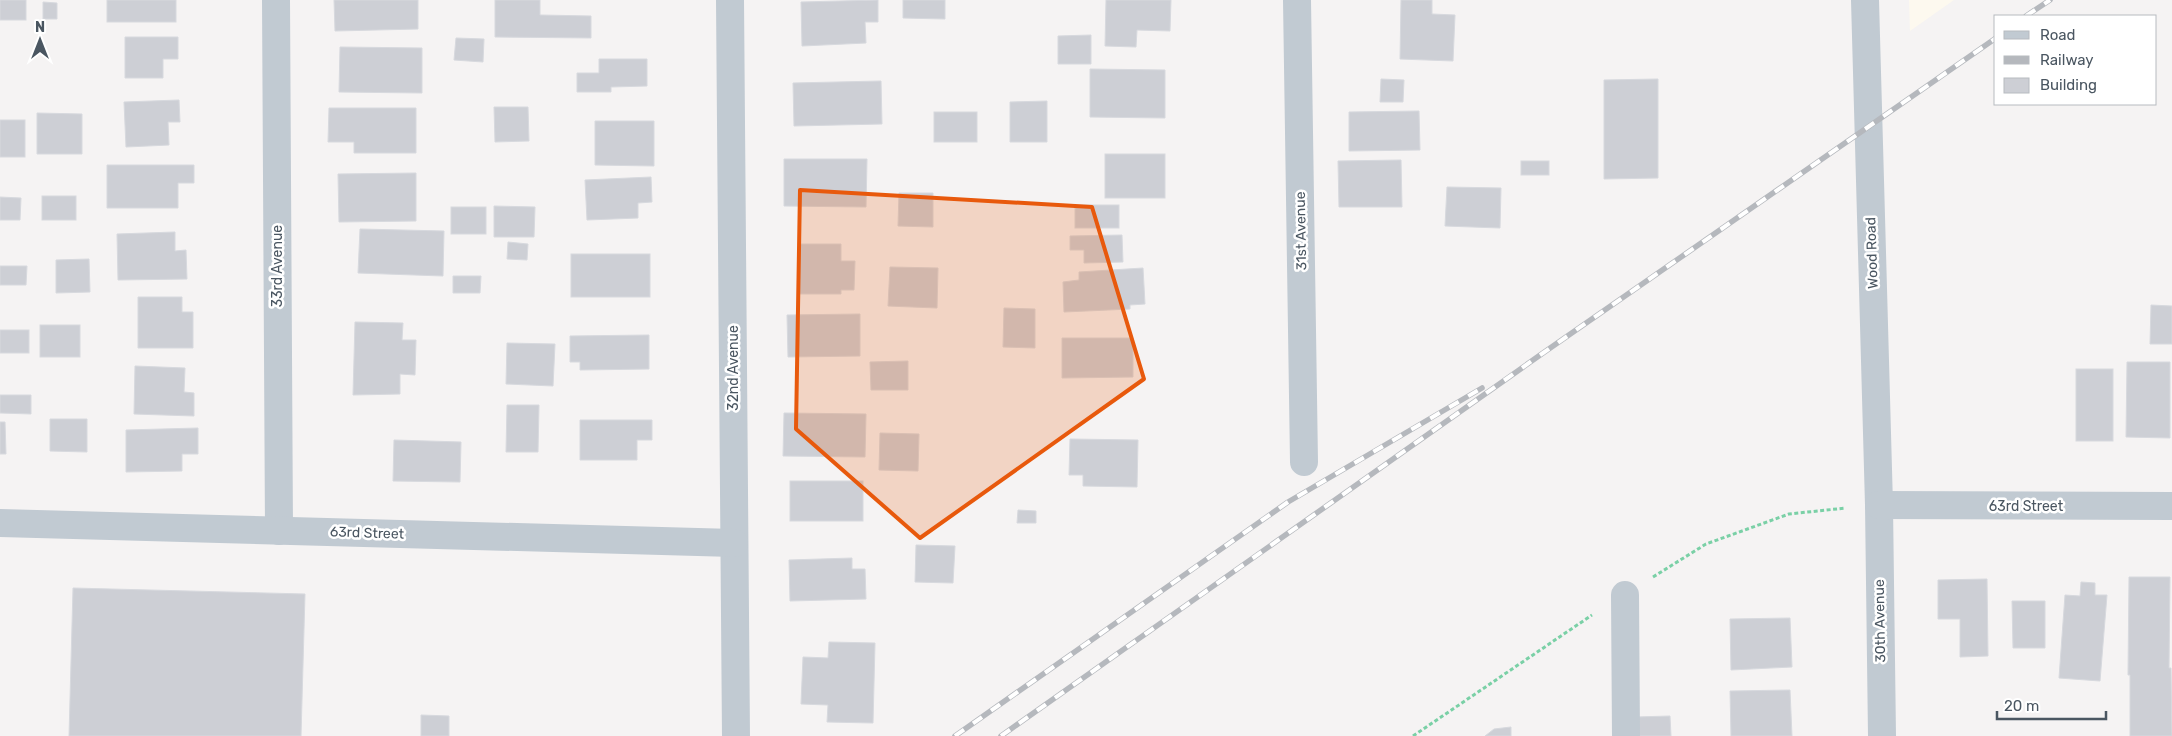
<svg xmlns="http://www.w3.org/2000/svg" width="2172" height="736" font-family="Rubik,sans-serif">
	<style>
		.commercial { fill: #fdf9ef }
		.building { fill: #cdcfd5; stroke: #d7d9de }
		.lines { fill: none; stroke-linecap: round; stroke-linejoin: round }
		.path { stroke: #7ad0a6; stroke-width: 3; stroke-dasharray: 4 2.5; stroke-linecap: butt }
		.minor { stroke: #c1cad2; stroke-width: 28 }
		.rail-casing { stroke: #b5b8bd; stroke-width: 5.5 }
		.rail { stroke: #fff; stroke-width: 4; stroke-dasharray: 11; stroke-linecap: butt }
		.marked { fill: #e8590c; fill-opacity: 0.2; stroke: #e8590c; stroke-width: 4; stroke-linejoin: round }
		.labels { text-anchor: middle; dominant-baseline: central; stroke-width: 5; stroke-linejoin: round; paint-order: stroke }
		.street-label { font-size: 14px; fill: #4a5661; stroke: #fff }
	</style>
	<rect width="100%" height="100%" fill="#f5f3f3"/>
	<!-- commercial -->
	<polygon class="commercial" points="1909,0 1954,0 1910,31"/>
	<!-- building -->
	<g class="building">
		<rect x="0" y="0" width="26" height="20"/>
		<rect x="107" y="0" width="69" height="22"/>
		<polygon points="334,0 418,0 418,29 335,31"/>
		<polygon points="495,0 540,0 540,15 591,16 591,38 495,37"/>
		<polygon points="878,0 878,22 865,22 866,43 802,46 801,2"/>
		<polygon points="903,0 945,0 945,19 903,18"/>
		<polygon points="1106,0 1171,0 1170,31 1137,30 1136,47 1105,46"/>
		<polygon points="1401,0 1432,0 1432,14 1455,15 1453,61 1400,59"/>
		<polygon points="43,2 57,3 57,19 43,19"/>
		<polygon points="1091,35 1091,64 1058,64 1058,36"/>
		<polygon points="125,37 178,37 178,59 163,59 163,78 125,78"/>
		<polygon points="456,38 484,39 483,62 454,60"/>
		<polygon points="340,47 422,48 422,93 339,92"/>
		<polygon points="599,59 647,59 647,86 611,87 611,92 577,92 577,73 599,73"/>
		<polygon points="1090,69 1165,70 1165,118 1090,117"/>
		<polygon points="1381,79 1404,80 1403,102 1380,102"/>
		<polygon points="1658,79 1658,178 1604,179 1604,80"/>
		<polygon points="881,81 882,124 794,126 793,83"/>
		<polygon points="179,100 180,122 168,122 169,145 126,147 124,102"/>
		<polygon points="1047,101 1047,142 1010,142 1010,102"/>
		<polygon points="494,107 528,107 529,141 495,142"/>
		<polygon points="329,108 416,108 416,153 354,153 354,142 328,142"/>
		<polygon points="1419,111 1420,150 1349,151 1349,112"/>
		<rect x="934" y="112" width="43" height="30"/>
		<polygon points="37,113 82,114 82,154 37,154"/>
		<rect x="0" y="120" width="25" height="37"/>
		<polygon points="595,121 654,121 654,166 595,165"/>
		<rect x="1105" y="154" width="60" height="44"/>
		<polygon points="784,159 867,159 866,207 784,206"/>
		<polygon points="1401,160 1402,207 1339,207 1338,161"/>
		<rect x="1521" y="161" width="28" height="14"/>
		<polygon points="107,165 194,165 194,183 178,183 178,208 107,208"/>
		<polygon points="416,173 416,221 339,222 338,174"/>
		<polygon points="651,177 652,202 638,203 638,218 587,220 585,180"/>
		<polygon points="1447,187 1501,188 1500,228 1445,226"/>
		<polygon points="899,193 933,193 933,227 898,226"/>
		<rect x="42" y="196" width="34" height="24"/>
		<polygon points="0,197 21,198 20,220 0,220"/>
		<rect x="1075" y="205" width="44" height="23"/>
		<polygon points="494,206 535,207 534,237 494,237"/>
		<rect x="451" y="207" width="35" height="27"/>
		<polygon points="360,229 444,231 443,276 358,273"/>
		<polygon points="175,232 175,251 186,250 187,279 118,280 117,234"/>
		<polygon points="1122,235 1123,262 1084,263 1084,250 1070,250 1070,236"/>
		<polygon points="508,242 528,244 527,260 507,259"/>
		<polygon points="799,244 841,244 841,261 855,261 854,290 841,290 841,294 798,294"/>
		<rect x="571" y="254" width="79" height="43"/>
		<polygon points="89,259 90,292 56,293 56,260"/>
		<polygon points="0,266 27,266 26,285 0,285"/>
		<polygon points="890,267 938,268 937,308 888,306"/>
		<polygon points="1143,268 1145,304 1130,305 1130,309 1064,312 1063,282 1079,280 1079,272"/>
		<polygon points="453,276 481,276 480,293 453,293"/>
		<polygon points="138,297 182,297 182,312 193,312 193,348 138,348"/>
		<polygon points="2151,305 2172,306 2172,344 2150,344"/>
		<polygon points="1004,308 1035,309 1035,348 1003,347"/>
		<polygon points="860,314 860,356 788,357 787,315"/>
		<polygon points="355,322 403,323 402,340 416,340 415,375 400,374 400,394 353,395"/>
		<rect x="40" y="325" width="40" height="32"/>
		<rect x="0" y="330" width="29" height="23"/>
		<polygon points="649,335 649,369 580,370 580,362 570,362 570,336"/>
		<polygon points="1062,338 1133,338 1133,377 1062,378"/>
		<polygon points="507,343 555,344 553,386 506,384"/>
		<polygon points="908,361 908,390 871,390 870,362"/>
		<polygon points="2127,362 2170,362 2170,438 2126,437"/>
		<polygon points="135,366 185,368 184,392 194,393 194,416 134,414"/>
		<rect x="2076" y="369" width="37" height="72"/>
		<polygon points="0,395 31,395 31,414 0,413"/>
		<polygon points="507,405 539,405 538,452 506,452"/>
		<polygon points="784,413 866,414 865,457 783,456"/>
		<polygon points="50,419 87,419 87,452 50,451"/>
		<polygon points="580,420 652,420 652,440 637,440 637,460 580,460"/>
		<polygon points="0,422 5,422 6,454 0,454"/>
		<polygon points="198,428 198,454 182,454 182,471 126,472 126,430"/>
		<polygon points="880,433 919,434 918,471 879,470"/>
		<polygon points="1070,439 1138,440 1137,487 1083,486 1083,475 1069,475"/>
		<polygon points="394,440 461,442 460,482 393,481"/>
		<rect x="790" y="481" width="73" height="40"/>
		<polygon points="1018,510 1036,511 1036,523 1017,523"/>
		<polygon points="916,545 955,546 953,583 915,582"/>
		<polygon points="852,558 852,569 865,569 866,599 790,601 789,560"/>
		<polygon points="2129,577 2170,577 2169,668 2171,668 2172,736 2130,736 2130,675 2128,675"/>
		<polygon points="1987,579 1988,656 1960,657 1960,619 1938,619 1938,580"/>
		<polygon points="2081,582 2095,583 2095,595 2107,595 2100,681 2059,678 2065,595 2080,596"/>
		<polygon points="73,588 305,594 301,736 69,736"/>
		<polygon points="2012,601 2045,601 2045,648 2013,648"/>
		<polygon points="1790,618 1792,667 1731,670 1730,619"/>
		<polygon points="829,642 875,643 873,723 827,722 828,705 801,704 803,657 828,658"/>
		<polygon points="1790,690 1792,736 1731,736 1730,691"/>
		<polygon points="421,715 449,716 449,736 421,736"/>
		<polygon points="1670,716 1671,736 1636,736 1636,717"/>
		<polygon points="1511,727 1511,736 1485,736 1494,729"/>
	</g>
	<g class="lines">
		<!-- path -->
		<g class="path">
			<polyline points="1653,577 1706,544 1789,514 1846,508"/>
			<polyline points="1413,736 1592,615"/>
		</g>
		<!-- minor -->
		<g class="minor">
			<polyline points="276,0 279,531"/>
			<polyline points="730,0 736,736"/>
			<polyline points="1297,0 1304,462"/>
			<polyline points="1865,0 1879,505 1882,736"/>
			<polyline points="1879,505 2172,506"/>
			<polyline points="0,523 734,543"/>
			<polyline points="1625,595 1626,736"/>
		</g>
		<!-- rail casing -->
		<g class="rail-casing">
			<g id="rail">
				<polyline points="2026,16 2050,0"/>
				<polyline points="955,736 1288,502 1482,388"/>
				<polyline points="1001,736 1543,353 1996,38"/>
			</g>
		</g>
		<!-- rail -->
		<use href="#rail" class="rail"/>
	</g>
	<!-- marked area -->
	<path class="marked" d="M800,190L1092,207L1144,379L920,538L796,429Z"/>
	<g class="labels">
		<!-- street labels -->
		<g class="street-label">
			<text transform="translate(1301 231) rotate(-91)">31st Avenue</text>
			<text transform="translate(1872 253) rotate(-92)">Wood Road</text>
			<text transform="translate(277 266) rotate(-90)">33rd Avenue</text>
			<text transform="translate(733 368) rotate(-90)">32nd Avenue</text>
			<text x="2026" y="506">63rd Street</text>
			<text transform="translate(367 533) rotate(2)">63rd Street</text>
			<text transform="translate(1880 621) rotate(-91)">30th Avenue</text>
		</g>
	</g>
	<!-- legend -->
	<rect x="1994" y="15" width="162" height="90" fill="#ffffff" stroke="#b7bbc0"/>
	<rect x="2004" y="31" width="25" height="8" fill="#c1cad2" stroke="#b7bbc0"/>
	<text x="2040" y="40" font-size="15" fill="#4a5661">Road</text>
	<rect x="2004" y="56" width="25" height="8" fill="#b5b8bd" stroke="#b7bbc0"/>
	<text x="2040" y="65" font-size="15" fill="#4a5661">Railway</text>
	<rect x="2004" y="78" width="25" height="15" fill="#cdcfd5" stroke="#b7bbc0"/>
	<text x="2040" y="90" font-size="15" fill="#4a5661">Building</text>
	<!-- north arrow -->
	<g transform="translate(40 40)" stroke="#ffffff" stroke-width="4" paint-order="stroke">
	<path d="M0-4L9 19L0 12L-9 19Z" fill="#4a5661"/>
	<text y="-8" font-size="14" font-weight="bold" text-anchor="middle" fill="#4a5661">N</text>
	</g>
	<!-- scale -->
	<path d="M1997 711v8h109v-8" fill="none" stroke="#4a5661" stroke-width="2.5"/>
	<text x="2004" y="711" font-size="15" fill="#4a5661" stroke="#ffffff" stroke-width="4" paint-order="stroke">20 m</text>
</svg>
